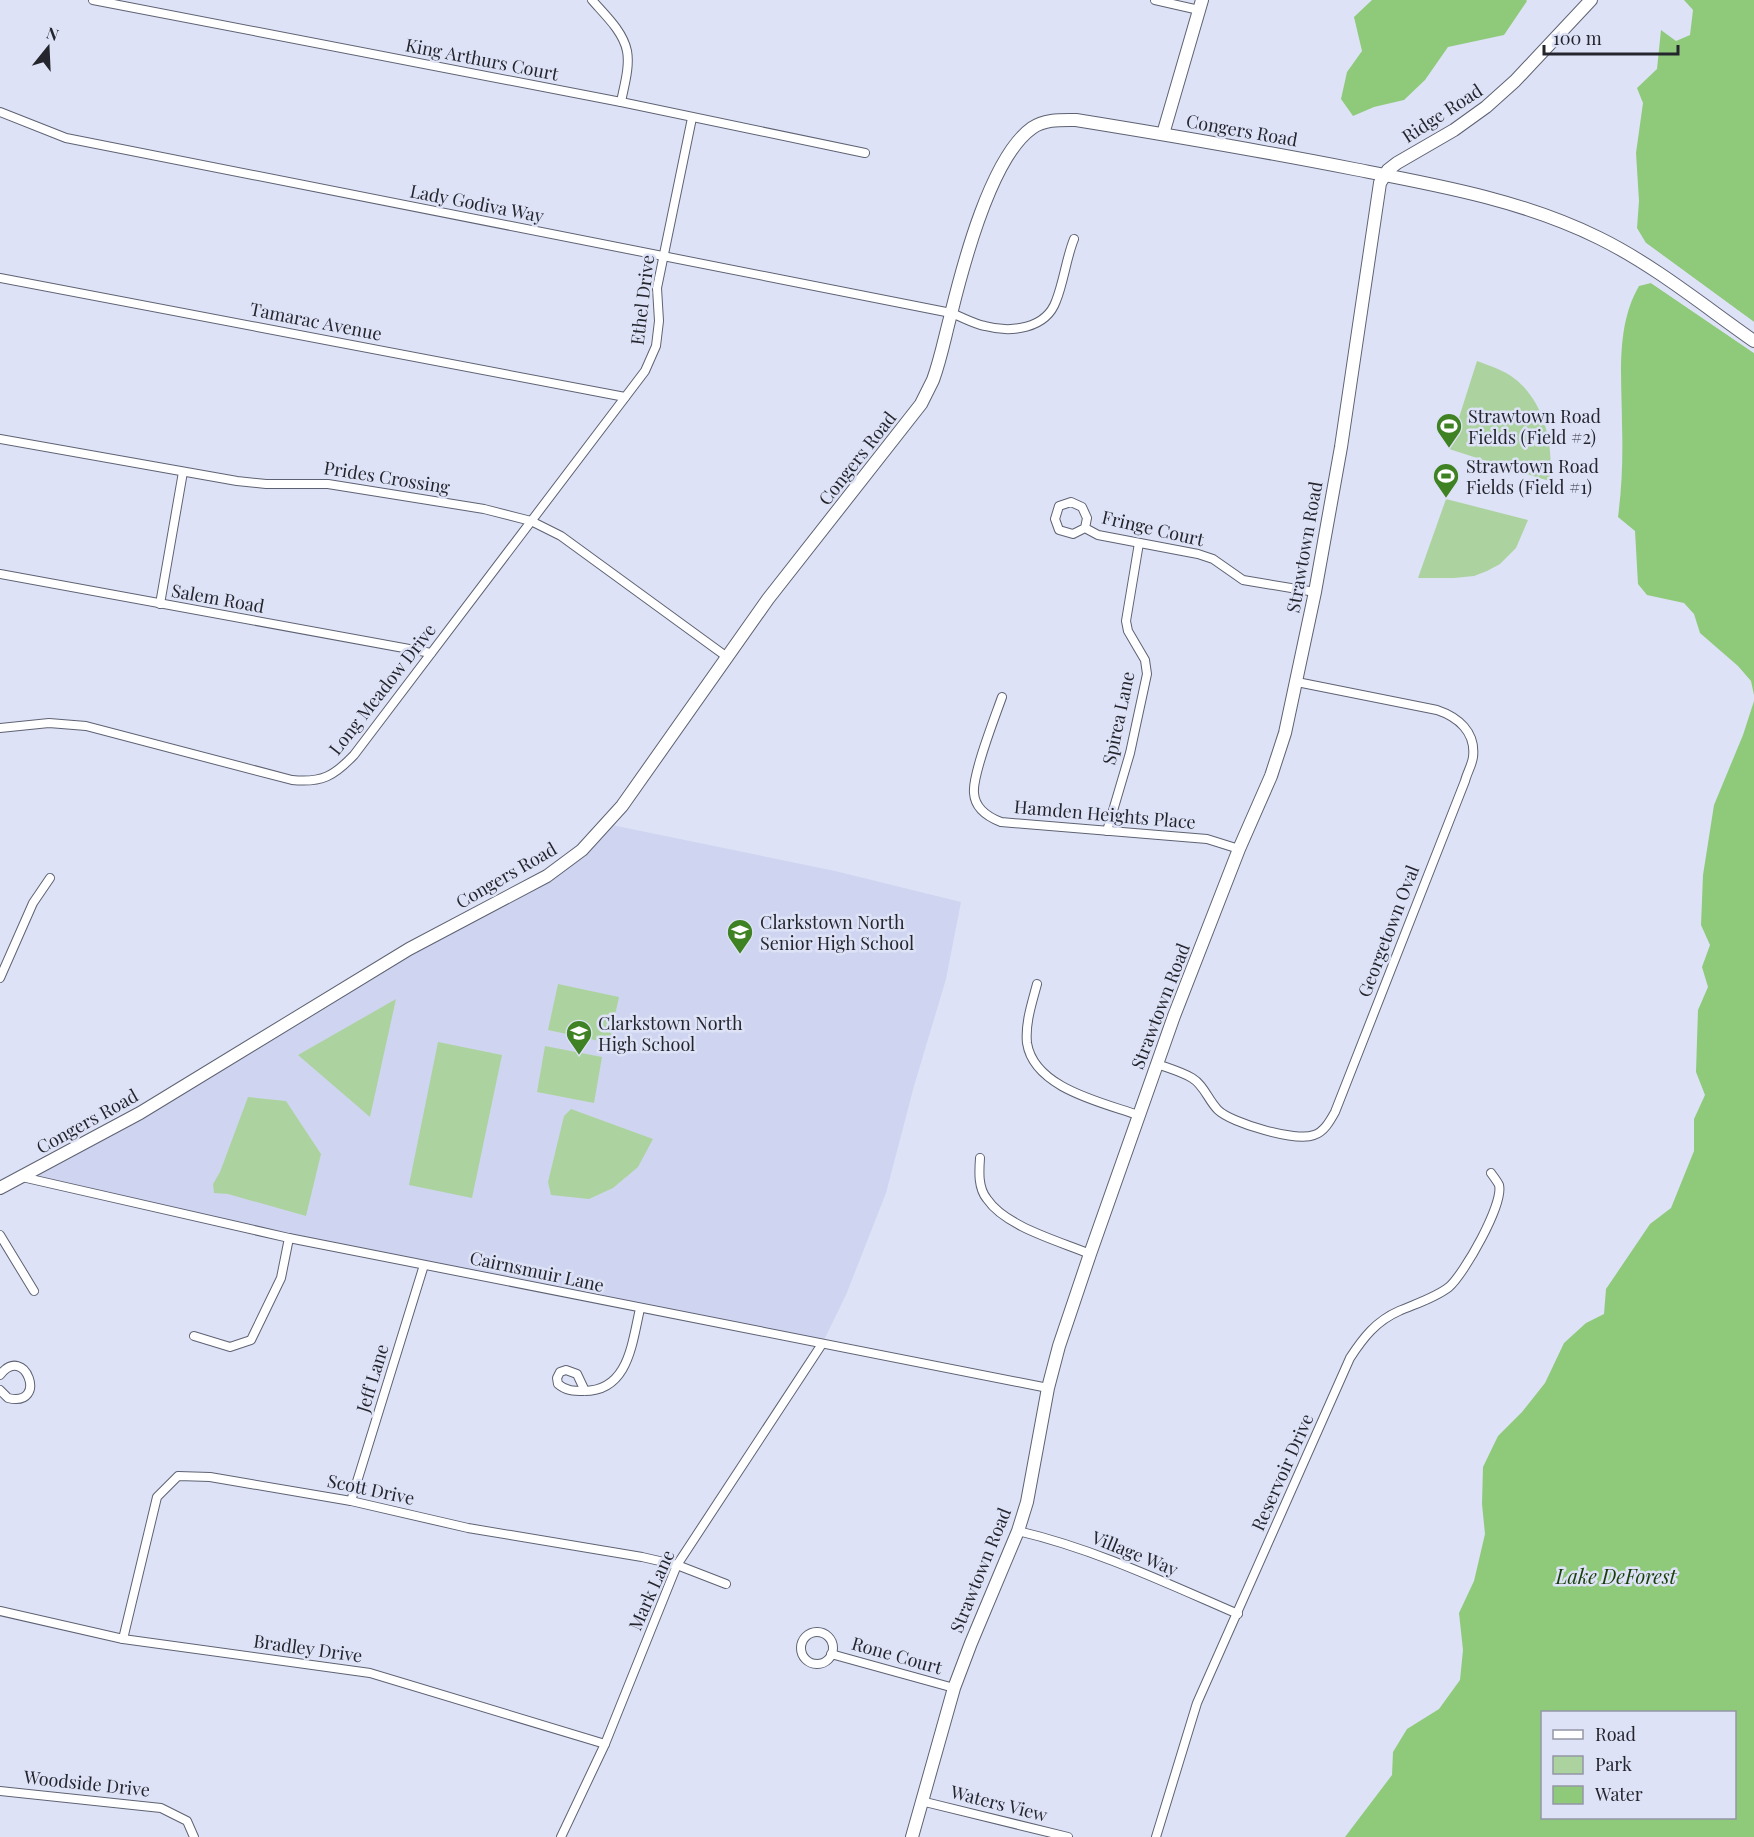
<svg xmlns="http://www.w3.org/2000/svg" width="1754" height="1837" font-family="'Playfair Display',serif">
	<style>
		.built { fill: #cfd5f0 }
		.green { fill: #acd39f }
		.water { fill: #8fca7b; fill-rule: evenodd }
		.pier { fill: #dde2f6 }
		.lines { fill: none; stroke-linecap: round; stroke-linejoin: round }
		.street-casing { stroke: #5e6273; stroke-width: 10 }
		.secondary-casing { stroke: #5e6273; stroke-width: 14 }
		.street { stroke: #fff; stroke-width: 8 }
		.secondary { stroke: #fff; stroke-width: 12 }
		.labels { text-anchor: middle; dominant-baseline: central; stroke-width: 5; stroke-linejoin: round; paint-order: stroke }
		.street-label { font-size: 18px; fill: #24252d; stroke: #dde2f6 }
		.poi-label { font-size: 18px; fill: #24252d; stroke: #dde2f6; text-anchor: start }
		.water-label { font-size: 20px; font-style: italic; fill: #183e07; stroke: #dde2f6 }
	</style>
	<rect width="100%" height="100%" fill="#dde2f6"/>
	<!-- built -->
	<polygon class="built" points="607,824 835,871 961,902 946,979 914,1086 886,1193 846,1295 822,1344 550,1290 22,1177 547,876"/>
	<!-- green -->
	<g class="green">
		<path d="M1477,361C1490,366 1504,370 1515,379C1544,401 1555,447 1549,481L1449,449Z"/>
		<polygon points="1446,499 1528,520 1516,548 1500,564 1487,571 1474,576 1454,578 1418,578"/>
		<polygon points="558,984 619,997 609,1043 548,1030"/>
		<polygon points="396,999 370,1117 298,1055"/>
		<polygon points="438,1042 502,1055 472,1198 409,1185"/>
		<polygon points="545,1046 602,1057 594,1103 537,1092"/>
		<polygon points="248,1097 286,1101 321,1154 306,1216 228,1194 214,1193 213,1184 220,1172"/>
		<polygon points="571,1109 653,1139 638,1167 613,1188 589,1199 551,1195 548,1182 564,1116"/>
	</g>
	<!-- water -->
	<g class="water">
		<polygon points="1372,0 1526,0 1527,1 1504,35 1448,47 1425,80 1404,100 1374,107 1353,116 1341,99 1347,72 1362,51 1354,17"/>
		<polygon points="1684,0 1754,0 1754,322 1646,243 1637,228 1639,201 1636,153 1643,103 1637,88 1657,69 1661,30 1676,41 1690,35 1693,10"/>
		<path d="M1651,283L1754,353V695L1751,681L1738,666L1700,633L1694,614L1684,603L1647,595L1638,584L1635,531L1618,517C1622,487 1623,456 1622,425C1622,380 1615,327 1639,286Z"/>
		<path d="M1754,701V1837H1345L1392,1775L1393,1752L1407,1729L1439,1709L1460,1680L1463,1650L1459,1613L1474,1581L1485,1534L1482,1504L1483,1467L1498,1436L1522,1412L1545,1383L1564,1343L1586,1323L1604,1314L1606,1289L1650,1224L1671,1208L1694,1151V1119L1705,1095L1696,1072L1698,1010L1708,987L1702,967L1710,945L1701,925L1703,875L1714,805L1743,735ZM1542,1712H1734V1818H1542Z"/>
	</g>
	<!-- pier -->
	<g class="pier">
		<polygon points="1646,243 1754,322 1754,325 1646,247"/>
		<polygon points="1650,280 1726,330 1754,349 1754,353 1651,283"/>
	</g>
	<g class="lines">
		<!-- street casing -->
		<g class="street-casing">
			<g id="street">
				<polyline points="93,0 621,102 865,153"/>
				<path d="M592,0C604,14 623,31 627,51C630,67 624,86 621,102"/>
				<polyline points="1155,0 1199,10"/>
				<path d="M0,112L66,138L951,313C962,317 974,324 985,326C1011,333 1046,329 1056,301C1064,281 1066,259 1074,239"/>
				<polyline points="0,278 625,397"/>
				<polyline points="0,439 237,481 266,484 328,484 484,509 531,521 561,536 727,657"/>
				<polyline points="1085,528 1073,534 1059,530 1055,519 1059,506 1071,502 1082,507 1087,518 1085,528 1098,535 1198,554 1213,559 1243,580 1315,592"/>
				<polyline points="0,574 431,653"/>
				<polyline points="160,604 183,472"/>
				<path d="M1002,697C995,717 972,775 974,793C975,809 988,817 1001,822L1207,839L1239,849"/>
				<path d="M0,728L49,723L86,726L292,780C322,783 334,776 354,755L645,371L656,346L659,321L657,288L692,118"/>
				<polyline points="1107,831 1130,753 1147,674 1145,660 1128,631 1126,621 1139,543"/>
				<polyline points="0,978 33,903 50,878"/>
				<path d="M1037,984C1032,1003 1025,1023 1027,1043C1034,1088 1101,1102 1138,1115"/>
				<path d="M1157,1064C1168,1068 1182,1072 1192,1078C1204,1085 1208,1100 1218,1110C1231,1123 1296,1142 1314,1135C1324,1132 1330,1121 1335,1112L1465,781C1467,773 1472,765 1473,757C1476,732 1458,717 1437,710L1297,682"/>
				<path d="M980,1158C979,1172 978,1188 987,1199C1006,1227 1059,1241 1090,1254"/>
				<polyline points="22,1177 289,1238 1048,1388"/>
				<polyline points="0,1235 34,1291"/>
				<polyline points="194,1336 230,1347 251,1340 281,1278 289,1238"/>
				<path d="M0,1375C25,1342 49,1408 8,1398L0,1390"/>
				<path d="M585,1391L577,1374L566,1370L560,1372L557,1378L558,1384C566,1391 574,1391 584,1391C629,1391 632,1342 640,1309"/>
				<polyline points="351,1501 424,1265"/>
				<path d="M1018,1531C1095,1549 1166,1583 1238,1614"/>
				<polyline points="0,1611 123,1639 370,1673 605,1744"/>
				<circle cx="817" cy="1648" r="16"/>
				<polyline points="123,1639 157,1497 178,1476 210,1477 351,1501 468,1528 642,1557 677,1565 726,1584"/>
				<polyline points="831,1654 954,1688"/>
				<polyline points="0,1791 161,1808 187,1821 194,1837"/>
				<polyline points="921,1801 1068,1837"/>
				<polyline points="561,1837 605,1744 677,1565 822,1344"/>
				<path d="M1156,1837L1197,1703L1350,1358C1363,1338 1376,1321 1399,1311C1415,1304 1435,1298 1449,1287C1464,1274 1504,1204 1499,1185C1497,1181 1493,1176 1491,1173"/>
			</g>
		</g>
		<!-- secondary casing -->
		<g class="secondary-casing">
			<g id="secondary">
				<polyline points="1163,134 1202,0"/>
				<path d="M0,1188L140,1113L409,949L547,876L582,850L622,806L768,599L921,404C925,396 929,388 933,380C941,358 945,336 951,314C963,265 991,157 1032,128C1045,119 1061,120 1076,120C1169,135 1262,151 1354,169C1437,185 1522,200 1599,238C1654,265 1704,306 1754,341"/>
				<polyline points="912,1837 954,1688 971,1643 1018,1531 1027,1502 1048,1388 1059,1346 1090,1254 1174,1016 1239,849 1271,776 1285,733 1315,592 1341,447 1380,183 1388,170 1397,163 1454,130 1486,107 1515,81 1591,0"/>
			</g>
		</g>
		<!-- street -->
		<use href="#street" class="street"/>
		<!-- secondary -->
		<use href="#secondary" class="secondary"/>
	</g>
	<!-- icons -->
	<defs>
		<g id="stadium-pin" transform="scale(1.35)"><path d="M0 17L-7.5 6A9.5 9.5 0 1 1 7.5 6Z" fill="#3f8224" stroke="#dde2f6"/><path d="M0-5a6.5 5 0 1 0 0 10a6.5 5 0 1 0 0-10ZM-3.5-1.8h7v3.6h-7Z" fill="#fff"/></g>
		<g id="school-pin" transform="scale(1.35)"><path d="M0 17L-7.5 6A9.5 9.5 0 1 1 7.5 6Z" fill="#3f8224" stroke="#dde2f6"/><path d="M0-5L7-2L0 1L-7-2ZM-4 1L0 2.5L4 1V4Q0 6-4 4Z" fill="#fff"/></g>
	</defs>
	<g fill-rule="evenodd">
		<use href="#stadium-pin" x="1449" y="426"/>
		<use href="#stadium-pin" x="1446" y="476"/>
		<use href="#school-pin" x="740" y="932"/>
		<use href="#school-pin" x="579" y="1033"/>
	</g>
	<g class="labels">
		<!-- street labels -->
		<g class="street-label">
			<text transform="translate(482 59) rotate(11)">King Arthurs Court</text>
			<text transform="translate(1442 113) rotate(-33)">Ridge Road</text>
			<text transform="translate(1242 130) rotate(10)">Congers Road</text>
			<text transform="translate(477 203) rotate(11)">Lady Godiva Way</text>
			<text transform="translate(642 300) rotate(-83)">Ethel Drive</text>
			<text transform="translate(316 321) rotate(11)">Tamarac Avenue</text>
			<text transform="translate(857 458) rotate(-52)">Congers Road</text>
			<text transform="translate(387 477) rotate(9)">Prides Crossing</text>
			<text transform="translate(1153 528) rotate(13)">Fringe Court</text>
			<text transform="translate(1304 547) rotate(-80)">Strawtown Road</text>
			<text transform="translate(218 598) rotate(10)">Salem Road</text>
			<text transform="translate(382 689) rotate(-52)">Long Meadow Drive</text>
			<text transform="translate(1118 718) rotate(-78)">Spirea Lane</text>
			<text transform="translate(1105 814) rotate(5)">Hamden Heights Place</text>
			<text transform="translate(506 875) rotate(-30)">Congers Road</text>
			<text transform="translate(1388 931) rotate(-69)">Georgetown Oval</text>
			<text transform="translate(1160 1006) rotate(-69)">Strawtown Road</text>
			<text transform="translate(87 1121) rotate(-29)">Congers Road</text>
			<text transform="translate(537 1271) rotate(12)">Cairnsmuir Lane</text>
			<text transform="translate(372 1378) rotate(-73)">Jeff Lane</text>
			<text transform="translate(1282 1472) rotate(-66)">Reservoir Drive</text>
			<text transform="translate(371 1489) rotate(12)">Scott Drive</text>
			<text transform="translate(1135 1553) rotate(22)">Village Way</text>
			<text transform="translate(980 1570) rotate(-68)">Strawtown Road</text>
			<text transform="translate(651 1590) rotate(-66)">Mark Lane</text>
			<text transform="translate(308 1648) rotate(8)">Bradley Drive</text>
			<text transform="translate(897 1655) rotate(16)">Rone Court</text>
			<text transform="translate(87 1783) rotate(6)">Woodside Drive</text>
			<text transform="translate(999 1803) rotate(14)">Waters View</text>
		</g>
		<!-- poi labels -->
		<g class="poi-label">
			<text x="1468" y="416">Strawtown Road<tspan x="1468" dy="21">Fields (Field #2)</tspan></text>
			<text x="1466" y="466">Strawtown Road<tspan x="1466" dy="21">Fields (Field #1)</tspan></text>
			<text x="760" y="922">Clarkstown North<tspan x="760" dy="21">Senior High School</tspan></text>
			<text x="598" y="1023">Clarkstown North<tspan x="598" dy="21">High School</tspan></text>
		</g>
		<!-- water labels -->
		<g class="water-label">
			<text x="1616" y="1575">Lake DeForest</text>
		</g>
	</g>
	<!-- legend -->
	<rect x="1541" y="1711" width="195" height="108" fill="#dde2f6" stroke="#9396a6" stroke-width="1.5"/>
	<rect x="1553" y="1730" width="30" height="9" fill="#ffffff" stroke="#9396a6" stroke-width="1.5"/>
	<text x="1595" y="1741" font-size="18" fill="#24252d">Road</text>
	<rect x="1553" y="1756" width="30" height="18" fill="#acd39f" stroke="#9396a6" stroke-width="1.5"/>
	<text x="1595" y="1771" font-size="18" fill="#24252d">Park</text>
	<rect x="1553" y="1786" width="30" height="18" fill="#8fca7b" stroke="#9396a6" stroke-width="1.5"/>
	<text x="1595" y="1801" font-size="18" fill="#24252d">Water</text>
	<!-- north arrow -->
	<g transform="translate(48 48) rotate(18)" stroke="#dde2f6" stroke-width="4.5" paint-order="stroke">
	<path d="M0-4.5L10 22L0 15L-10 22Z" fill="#24252d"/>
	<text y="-9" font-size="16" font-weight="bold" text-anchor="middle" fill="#24252d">N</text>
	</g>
	<!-- scale -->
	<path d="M1544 45v9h134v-9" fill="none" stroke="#24252d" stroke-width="3"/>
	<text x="1553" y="45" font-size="18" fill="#24252d" stroke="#dde2f6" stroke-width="4.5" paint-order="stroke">100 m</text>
</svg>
